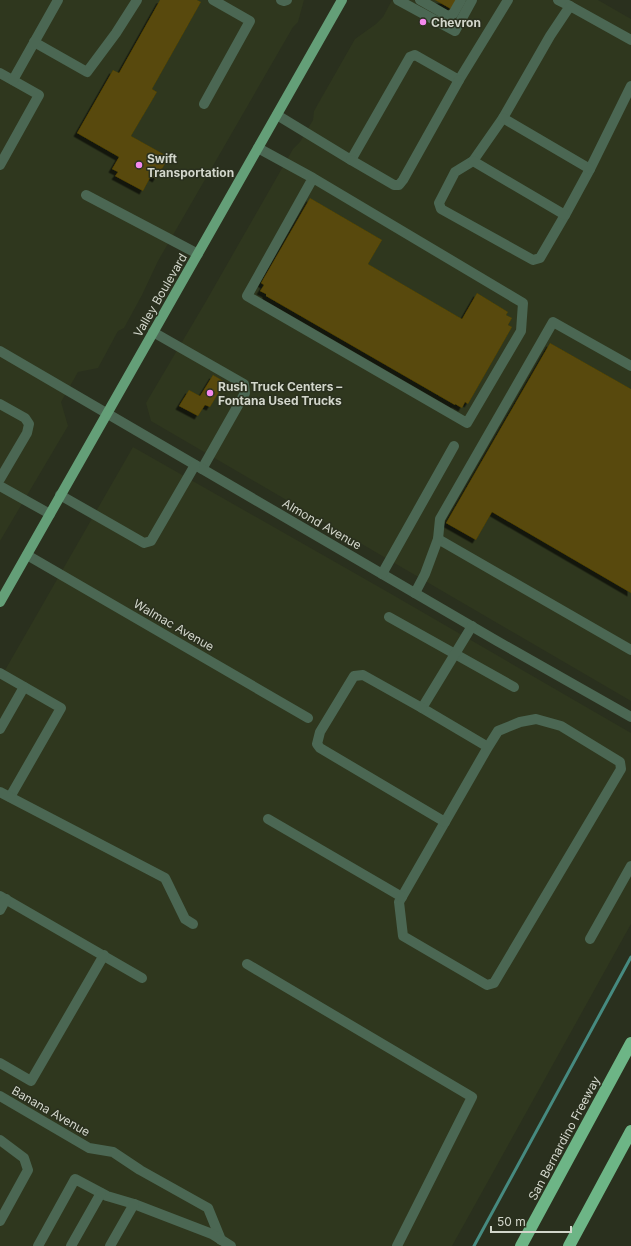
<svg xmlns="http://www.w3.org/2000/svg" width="631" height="1246" font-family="Inter,sans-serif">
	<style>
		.built { fill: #2f371e }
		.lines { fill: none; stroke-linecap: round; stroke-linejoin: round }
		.stream { stroke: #468a80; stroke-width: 3 }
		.building { fill: #594807; filter: url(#shadow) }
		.minor { stroke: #4b6753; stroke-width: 10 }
		.major { stroke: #649f78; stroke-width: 10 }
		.highway { stroke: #6db586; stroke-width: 12 }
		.poi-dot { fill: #f589ee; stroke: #2a301e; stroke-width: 1.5 }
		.labels { text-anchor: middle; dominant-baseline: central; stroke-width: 3; stroke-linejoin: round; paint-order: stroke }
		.poi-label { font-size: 12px; font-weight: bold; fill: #d2d6cb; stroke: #2a301e; text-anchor: start }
		.street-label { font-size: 12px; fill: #d2d6cb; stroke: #2a301e }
	</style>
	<defs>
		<filter id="shadow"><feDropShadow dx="-3.5" dy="3.5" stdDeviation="0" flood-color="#0009"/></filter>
	</defs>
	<rect width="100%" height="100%" fill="#2a301e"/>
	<!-- built -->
	<g class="built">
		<polygon points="0,0 304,0 298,22 293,27 158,261 142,295 124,328 118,331 98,368 78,372 61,402 68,426 0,541"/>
		<polygon points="392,0 598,0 631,19 631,701 151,421 146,403 205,303 293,149 300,142 313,120 314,111 355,39 376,24 383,17"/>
		<polygon points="133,447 386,591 631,733 631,924 452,1246 0,1246 0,679"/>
	</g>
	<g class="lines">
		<!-- stream -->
		<polyline class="stream" points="474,1246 631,957"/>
	</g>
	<!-- building -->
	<g class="building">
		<polygon points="160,0 197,0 201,2 152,89 157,92 131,136 165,155 162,160 166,162 156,179 151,176 143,191 115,176 118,172 112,169 119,157 77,133 113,70 119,73"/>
		<polygon points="435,0 456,0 451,9"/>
		<polygon points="310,198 382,240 368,264 462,319 477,293 508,312 506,315 512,318 508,325 512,327 468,404 465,402 462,408 455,404 455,405 266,296 266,294 260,291 264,285 261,283"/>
		<polygon points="550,343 631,389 631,593 492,512 476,540 446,523"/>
		<polygon points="213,375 225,382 210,407 205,405 198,416 179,406 189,390 200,396"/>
	</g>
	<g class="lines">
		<!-- minor -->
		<g class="minor">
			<polyline points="281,0 284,1 287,0"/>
			<polyline points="398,0 455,31 472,0"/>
			<polyline points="420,0 448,16 453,14 461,0"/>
			<polyline points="558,0 570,6"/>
			<polyline points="631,40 570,6 550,36 503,118 473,161 455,172 439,203 441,209 533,260 540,258 565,215 590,169 631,86"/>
			<polyline points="34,42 87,72 116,33 137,0"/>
			<polyline points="0,73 39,95 0,165"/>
			<polyline points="13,80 58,0"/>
			<polyline points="204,104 250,21 213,0"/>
			<polyline points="277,115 351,160 410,57 415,55 459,80 508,0"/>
			<polyline points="503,118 590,169"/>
			<polyline points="258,148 313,178 523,303 521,331 467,423 247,296 313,178"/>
			<polyline points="351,160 394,185 399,185 403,180 459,80"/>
			<polyline points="473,161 565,215"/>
			<polyline points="86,195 198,254"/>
			<polyline points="153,332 244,384 245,393 202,469"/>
			<polyline points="0,351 497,641 631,717"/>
			<polyline points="0,404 25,418 29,424 27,433 0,479"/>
			<polyline points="0,486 50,514"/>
			<polyline points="60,495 144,543 151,541 195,465"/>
			<polyline points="438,539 631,650"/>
			<polyline points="27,555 308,718"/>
			<polyline points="382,574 454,446"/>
			<polyline points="415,593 425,574 438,539 440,519 553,322 631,366"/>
			<polyline points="389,617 514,687"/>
			<polyline points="472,626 422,708 488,747 399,902 403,936 487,985 494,983 621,769 620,762 561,726 536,719 520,722 498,731 488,747"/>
			<polyline points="0,673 61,708 10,797"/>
			<polyline points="422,708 363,675 354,676 320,732 317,744 320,748 445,822"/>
			<polyline points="0,729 24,687"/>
			<polyline points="0,792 165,878 185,919 193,924"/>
			<polyline points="268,819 402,897"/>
			<polyline points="0,896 142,978"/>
			<polyline points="0,910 6,899"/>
			<polyline points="590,939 631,866"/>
			<polyline points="247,964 472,1097 397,1246"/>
			<polyline points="0,1063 31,1081 104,955"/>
			<polyline points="0,1096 89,1148 113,1152 140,1170 208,1208 221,1240"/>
			<polyline points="0,1140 24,1158 28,1170 0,1221"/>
			<polyline points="38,1246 75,1179 107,1196 134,1204 212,1234 231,1246"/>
			<polyline points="71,1246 101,1193"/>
			<polyline points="110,1246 134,1204"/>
		</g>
		<!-- major -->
		<polyline class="major" points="0,602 342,0"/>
		<!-- highway -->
		<g class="highway">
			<polyline points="521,1246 631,1043"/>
			<polyline points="569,1246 631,1131"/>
		</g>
	</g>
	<!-- markers -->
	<g class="poi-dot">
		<circle cx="423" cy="22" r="4"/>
		<circle cx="139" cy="165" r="4"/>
		<circle cx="210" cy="393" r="4"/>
	</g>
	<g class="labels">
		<!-- poi labels -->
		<g class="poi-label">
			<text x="431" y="22">Chevron</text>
			<text x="147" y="158">Swift<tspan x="147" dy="14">Transportation</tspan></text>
			<text x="218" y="386">Rush Truck Centers –<tspan x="218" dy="14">Fontana Used Trucks</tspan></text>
		</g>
		<!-- street labels -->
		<g class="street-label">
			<text transform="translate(160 295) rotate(-60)">Valley Boulevard</text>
			<text transform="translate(322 524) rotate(30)">Almond Avenue</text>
			<text transform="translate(174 625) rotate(30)">Walmac Avenue</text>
			<text transform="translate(51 1111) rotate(30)">Banana Avenue</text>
			<text transform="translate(564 1138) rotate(-62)">San Bernardino Freeway</text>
		</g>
	</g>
	<!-- scale -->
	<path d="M491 1226v6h80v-6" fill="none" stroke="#d2d6cb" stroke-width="2"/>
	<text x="497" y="1226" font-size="12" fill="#d2d6cb" stroke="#2a301e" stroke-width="3" paint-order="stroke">50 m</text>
</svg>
